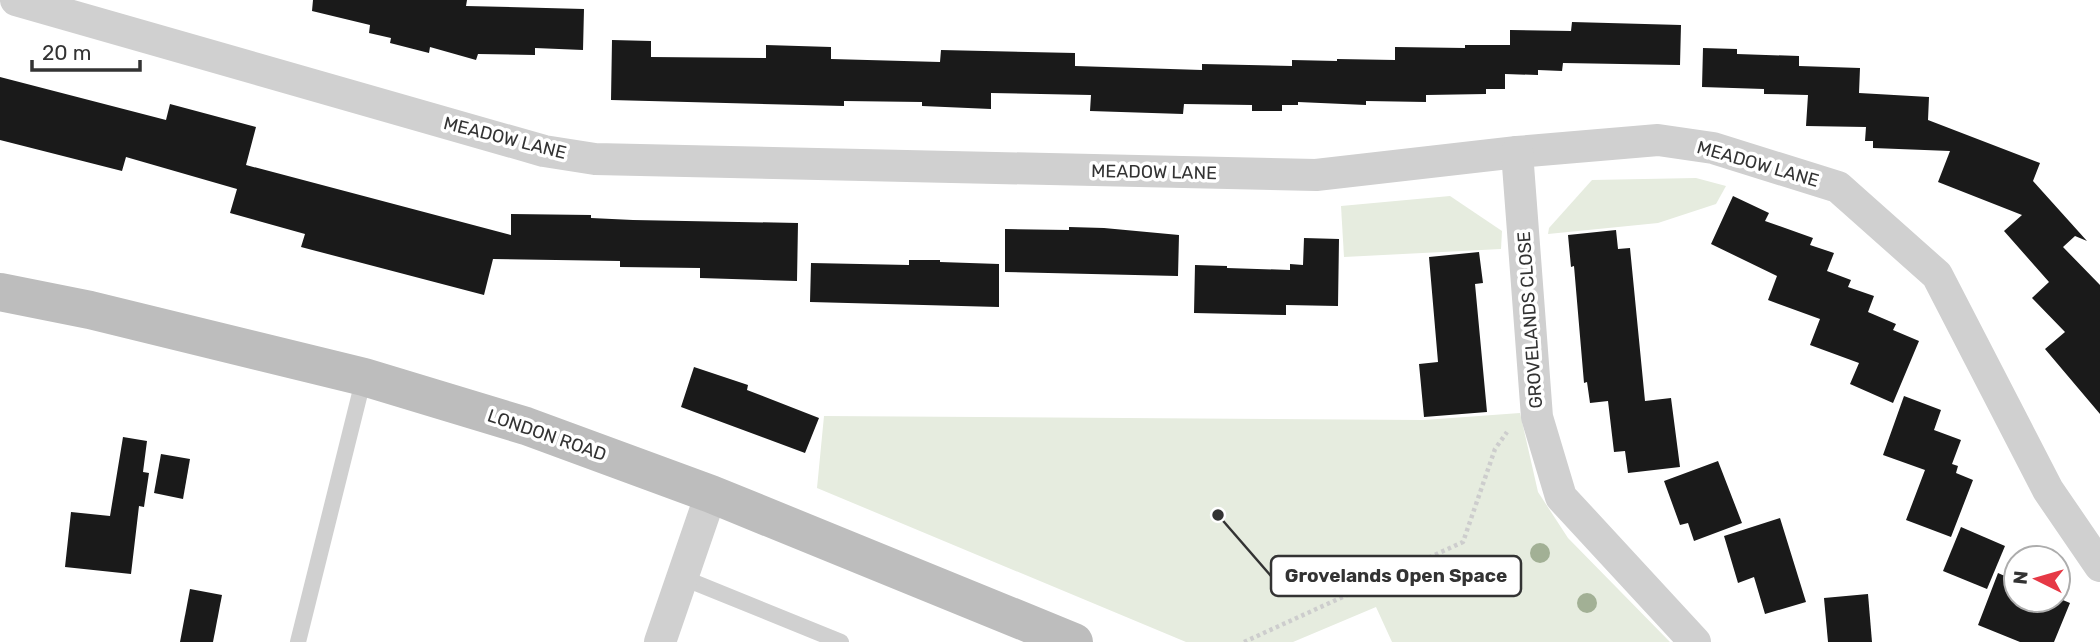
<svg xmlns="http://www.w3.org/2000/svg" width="2100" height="642" font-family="Rubik,sans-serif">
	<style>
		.green { fill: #e6ecdf }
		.building { fill: #1a1a1a }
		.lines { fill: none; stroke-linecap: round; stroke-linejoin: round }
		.path { stroke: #cdcdcd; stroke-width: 4.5; stroke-dasharray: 3.5 3.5; stroke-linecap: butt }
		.service { stroke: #d0d0d0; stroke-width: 16 }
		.minor { stroke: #d0d0d0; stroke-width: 32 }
		.secondary { stroke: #bdbdbd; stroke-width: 38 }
		.tree { fill: #a2b095 }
		.labels { text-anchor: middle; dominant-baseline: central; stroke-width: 7; stroke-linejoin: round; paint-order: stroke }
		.street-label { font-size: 18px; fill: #333; stroke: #fff }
		.leader { fill: none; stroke: #333; stroke-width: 2.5 }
		.callout-dot { fill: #333; stroke: #fff; stroke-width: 2.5 }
		.callout { fill: #fff; stroke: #333; stroke-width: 2.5 }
		.callout-label { font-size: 19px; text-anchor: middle; font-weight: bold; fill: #333 }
	</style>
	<rect width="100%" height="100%" fill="#fff"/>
	<!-- green -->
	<g class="green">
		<polygon points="1696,178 1726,186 1716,204 1658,223 1548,234 1549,228 1592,180"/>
		<polygon points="1450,196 1502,231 1501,249 1344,257 1341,206"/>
		<polygon points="1520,413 1538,492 1568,538 1670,642 1392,642 1376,607 1293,642 1186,642 817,488 824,416 1424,420"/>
	</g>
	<!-- building -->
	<g class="building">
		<polygon points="313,0 467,0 466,6 584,9 583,50 535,48 535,55 478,54 476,60 430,47 429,53 390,43 391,38 369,33 370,25 312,11"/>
		<polygon points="1572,22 1681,25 1680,65 1563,63 1562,71 1538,70 1538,75 1505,74 1505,89 1486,89 1486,94 1426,95 1426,102 1366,101 1366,105 1298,102 1298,105 1282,105 1282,111 1252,111 1252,105 1184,104 1183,114 1090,111 1091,95 991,93 991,109 922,106 922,102 844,101 844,106 611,100 612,40 651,41 651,57 766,58 766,45 831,47 831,59 940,62 941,50 1075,53 1075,66 1202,70 1202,64 1292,66 1292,60 1337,61 1337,59 1395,60 1395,47 1465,48 1465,45 1510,45 1510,30 1571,31"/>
		<polygon points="1703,48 1737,49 1737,54 1799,56 1799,66 1860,68 1859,93 1929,97 1928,120 2040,163 2033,181 2087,241 2075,236 2063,247 2100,285 2100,414 2045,349 2065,332 2032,298 2049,282 2004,231 2022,215 1938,182 1950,151 1873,148 1873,141 1865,141 1866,127 1806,126 1808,95 1764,94 1764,89 1702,87"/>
		<polygon points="0,77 166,120 170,104 256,127 246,165 511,235 511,214 591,215 591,218 633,220 798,223 797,281 700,278 700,268 620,267 620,261 493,259 484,295 301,247 305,234 230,213 237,189 126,157 122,171 0,140"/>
		<polygon points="1733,196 1769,213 1765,221 1813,238 1810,245 1834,253 1827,271 1851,280 1848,287 1874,296 1868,312 1896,324 1893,330 1919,341 1893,403 1850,384 1859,363 1810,345 1820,319 1768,300 1777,276 1711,244"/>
		<polygon points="1069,227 1104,228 1179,235 1178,276 1005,272 1005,229 1069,230"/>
		<polygon points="1616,230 1618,249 1630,248 1645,401 1671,398 1680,467 1628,473 1625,451 1614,452 1608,401 1590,403 1587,382 1584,383 1574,266 1571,267 1568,235"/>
		<polygon points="1304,238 1339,239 1338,306 1286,305 1286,315 1194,313 1195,265 1227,266 1227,268 1290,270 1290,264 1303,265"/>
		<polygon points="1479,252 1483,283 1475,284 1487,412 1424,417 1419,364 1438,362 1429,257"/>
		<polygon points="909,260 940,260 940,262 999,264 999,307 810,302 811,263 909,265"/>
		<polygon points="694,367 748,385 747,390 819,418 805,453 681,407"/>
		<polygon points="1904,396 1941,410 1934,430 1961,440 1952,464 1958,466 1956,473 1973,480 1951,537 1906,520 1925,470 1883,455"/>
		<polygon points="123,437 147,441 143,472 149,473 144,507 139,506 131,574 65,567 71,512 110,516"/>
		<polygon points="161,454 190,459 183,499 154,493"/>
		<polygon points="1718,461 1742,523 1694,541 1688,523 1680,525 1664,481"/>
		<polygon points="1780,518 1806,602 1765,614 1754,577 1738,583 1724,536"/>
		<polygon points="1961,527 2005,546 1987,589 1943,571"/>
		<polygon points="1998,573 2016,581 2016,600 2058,600 2058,598 2070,603 2054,642 2020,642 1978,625"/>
		<polygon points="190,589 222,595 213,642 180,642"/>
		<polygon points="1868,594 1872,642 1828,642 1824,598"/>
	</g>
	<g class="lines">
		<!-- path -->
		<polyline class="path" points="1244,642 1463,542 1495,449 1507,432"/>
		<!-- service -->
		<g class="service">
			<polyline points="681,577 841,642"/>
			<polyline points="298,642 364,377"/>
		</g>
		<!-- minor -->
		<g class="minor">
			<polyline points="16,0 544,151 595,159 1316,175 1517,152 1658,140 1713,148 1838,187 1937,275 2048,490 2100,566"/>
			<polyline points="1517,152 1537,417 1561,497 1695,642"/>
			<polyline points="660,642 711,494"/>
		</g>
		<!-- secondary -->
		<polyline class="secondary" points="0,292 90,310 364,377 526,426 711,494 1074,642"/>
	</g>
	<!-- trees -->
	<g class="tree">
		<circle cx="1540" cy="553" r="10"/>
		<circle cx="1587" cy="603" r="10"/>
	</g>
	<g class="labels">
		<!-- street labels -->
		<g class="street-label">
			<text transform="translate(505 138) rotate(14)">MEADOW LANE</text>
			<text transform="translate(1758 164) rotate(16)">MEADOW LANE</text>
			<text transform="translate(1154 172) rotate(1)">MEADOW LANE</text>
			<text transform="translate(1530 320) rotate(-94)">GROVELANDS CLOSE</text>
			<text transform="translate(547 435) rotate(19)">LONDON ROAD</text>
		</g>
	</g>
	<!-- callouts -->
	<path class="leader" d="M1218 515L1271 576"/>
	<circle class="callout-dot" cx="1218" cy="515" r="7"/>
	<rect class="callout" x="1271" y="556" width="250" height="40" rx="7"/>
	<g class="callout-label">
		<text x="1396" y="582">Grovelands Open Space</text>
	</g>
	<!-- north arrow -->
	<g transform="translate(2037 579) rotate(275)"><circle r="33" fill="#ffffff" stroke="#adadad" stroke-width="2"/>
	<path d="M0-5L12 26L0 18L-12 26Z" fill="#e63946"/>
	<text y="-10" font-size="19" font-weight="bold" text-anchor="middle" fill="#333333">N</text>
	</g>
	<!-- scale -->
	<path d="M32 60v10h108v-10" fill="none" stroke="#333333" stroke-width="3.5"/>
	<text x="42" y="60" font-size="21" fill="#333333" stroke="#ffffff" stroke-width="5" paint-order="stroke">20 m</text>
</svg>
